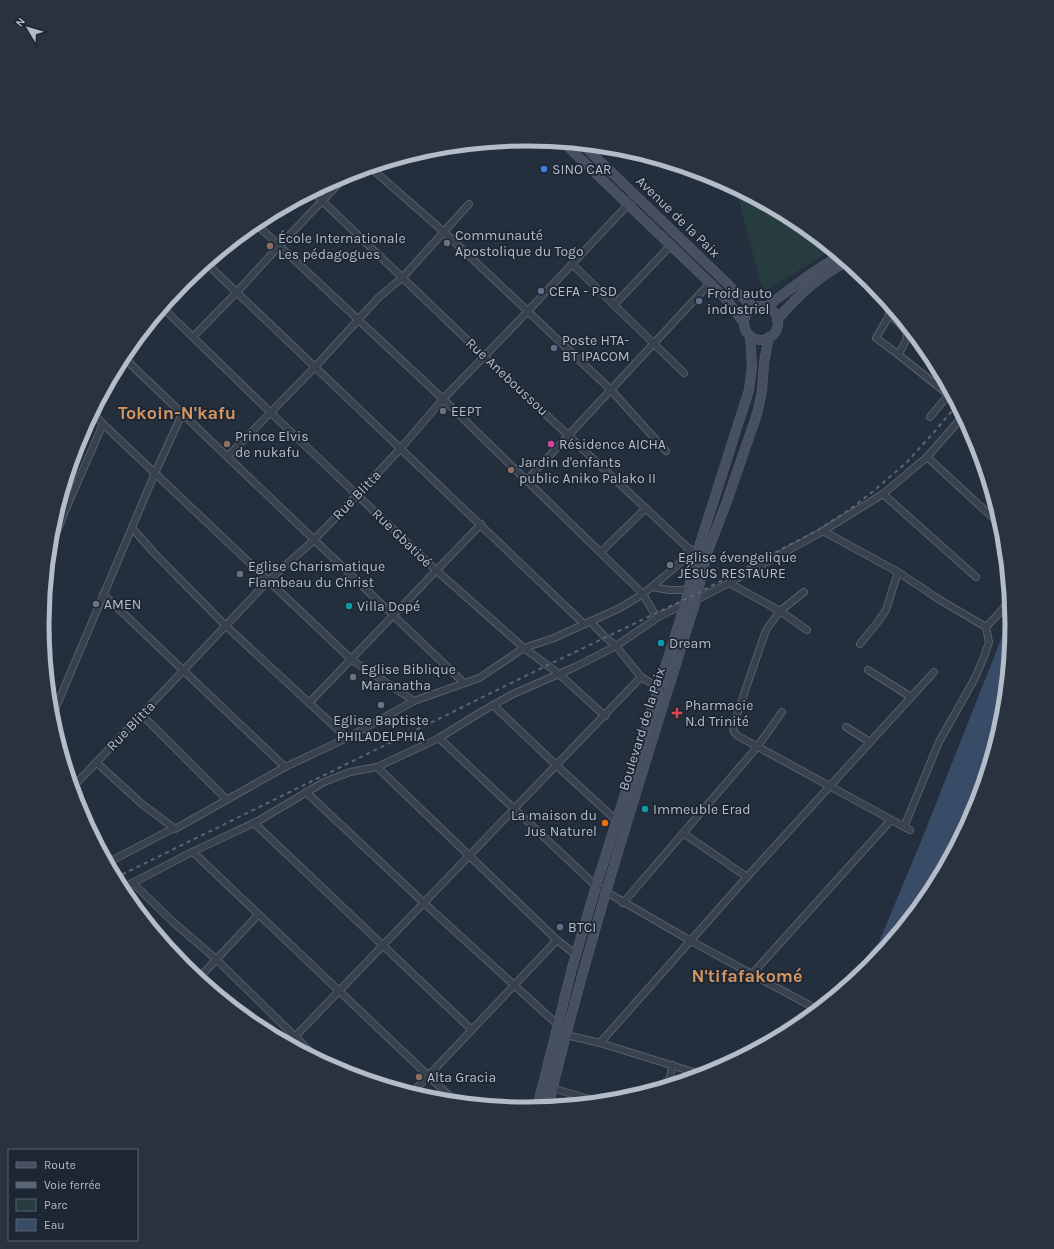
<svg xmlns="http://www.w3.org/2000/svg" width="1054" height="1249" font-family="Karla,sans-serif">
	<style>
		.green { fill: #263c3f }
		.water { fill: #394c67 }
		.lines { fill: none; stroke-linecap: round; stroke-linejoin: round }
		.street-casing { stroke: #565f6c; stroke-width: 8 }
		.secondary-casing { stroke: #565f6c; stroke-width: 10 }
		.street { stroke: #38414e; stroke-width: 6 }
		.secondary { stroke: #465061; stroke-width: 9 }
		.rail { stroke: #5a6575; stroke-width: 2; stroke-dasharray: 4 4; stroke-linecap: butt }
		.shop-dot { fill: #3f7fe0; stroke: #1d2633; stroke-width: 1.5 }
		.worship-dot { fill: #6b7280; stroke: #1d2633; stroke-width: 1.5 }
		.education-dot { fill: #8d6e63; stroke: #1d2633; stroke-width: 1.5 }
		.service-dot { fill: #5c6f8a; stroke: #1d2633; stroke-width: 1.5 }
		.hotel-dot { fill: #d1479c; stroke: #1d2633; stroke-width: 1.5 }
		.culture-dot { fill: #0f9aa8; stroke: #1d2633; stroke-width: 1.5 }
		.health-dot { fill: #e0444e; stroke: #1d2633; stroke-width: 1.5 }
		.food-dot { fill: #e8710a; stroke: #1d2633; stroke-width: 1.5 }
		.labels { text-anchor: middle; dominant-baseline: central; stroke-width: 3.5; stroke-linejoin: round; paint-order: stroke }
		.poi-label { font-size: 14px; fill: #b4bcc9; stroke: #1d2633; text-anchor: start }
		.street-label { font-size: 14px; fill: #b4bcc9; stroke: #1d2633 }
		.district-label { font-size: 18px; font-weight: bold; fill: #d59563; stroke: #1d2633 }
		.rim { fill: none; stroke: #b4bcc9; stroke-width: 5 }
	</style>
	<rect width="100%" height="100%" fill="#242f3e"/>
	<!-- green -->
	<polygon class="green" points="736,189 797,221 832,250 763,293"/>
	<!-- water -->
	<polygon class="water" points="1011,614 1012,625 1003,719 975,810 930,894 870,968 858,977 870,952 879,942 922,839"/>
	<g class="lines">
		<!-- street casing -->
		<g class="street-casing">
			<g id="street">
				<polyline points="371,168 444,232 611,390 666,451"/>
				<polyline points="313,192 485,357 689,549 693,550"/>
				<polyline points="255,223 443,399 643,594 654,613 660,616"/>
				<polyline points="206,263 584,624"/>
				<polyline points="572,264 684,373"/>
				<polyline points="614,305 671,245"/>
				<polyline points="163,308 270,412 437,571 524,648 559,674 605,716"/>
				<polyline points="893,309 876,338 895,352 949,395"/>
				<path d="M889,314C907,331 914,332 898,354"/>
				<polyline points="193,337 237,292 279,246 348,174"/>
				<polyline points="123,357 464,683"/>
				<polyline points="93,412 103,424 352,660 414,701"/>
				<polyline points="930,417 950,393"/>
				<polyline points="228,456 315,367 379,297 403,277 469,204"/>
				<polyline points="927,457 1002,526"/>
				<polyline points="527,480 710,283"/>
				<polyline points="883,494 976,577"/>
				<polyline points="132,528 156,555 226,626 347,738"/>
				<polyline points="823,531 898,572 940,600 986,627"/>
				<polyline points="601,552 646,508"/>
				<polyline points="49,553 65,511 103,424"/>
				<polyline points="729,583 780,611 807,630"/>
				<polyline points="652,587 669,590 689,590"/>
				<polyline points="804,592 780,611 766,630 733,726 734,732 738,736 910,830"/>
				<polyline points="103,594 285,767"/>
				<polyline points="696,600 729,583 823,531 883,494 927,457 963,416"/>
				<polyline points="590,621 605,637 616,646 641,677 661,689"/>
				<polyline points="860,644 877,623 886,610 898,572"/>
				<polyline points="868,670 911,697"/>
				<polyline points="309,703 481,524"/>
				<polyline points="493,705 556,765 616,820"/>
				<polyline points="142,715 226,799"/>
				<polyline points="51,719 155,473 182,414"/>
				<polyline points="846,727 870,742"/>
				<polyline points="439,738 596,886 691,941 818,1010"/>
				<polyline points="96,762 143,805 174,828"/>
				<polyline points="377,767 557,940 576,955"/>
				<polyline points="72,788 268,581 314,540 357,495 400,449 443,399 528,311 636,196"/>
				<polyline points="306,792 424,903 558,1025"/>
				<polyline points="254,823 472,1030"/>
				<polyline points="904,827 939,742 975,678 984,657 989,642 986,627 1003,609 1009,597"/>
				<polyline points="683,833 747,877"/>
				<polyline points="193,852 457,1103"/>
				<polyline points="107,863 174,828 175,829 285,767 347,738 414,701 479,678 524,648 554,638 620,608 643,594 679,564 689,549"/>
				<polyline points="133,883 173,922 216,959 320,1061"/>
				<polyline points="121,889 190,853 258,821 324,782 350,772 377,767 439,738 481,712 513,694 575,667 616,646 660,616 685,604"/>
				<polyline points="623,903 758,746 782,712"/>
				<polyline points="753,973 891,820"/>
				<polyline points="198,979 258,915"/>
				<polyline points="566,1035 600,1043 703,1075"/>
				<polyline points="600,1043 747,877 934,672"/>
				<polyline points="288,1044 641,677"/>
				<polyline points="667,1087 673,1065"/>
				<polyline points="552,1088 599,1102"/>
				<polyline points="411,1094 557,940"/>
			</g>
		</g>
		<!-- secondary casing -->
		<g class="secondary-casing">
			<g id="secondary">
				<polyline points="564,143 710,283 727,300 744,323"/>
				<polyline points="583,145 736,292 755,308"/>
				<circle cx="761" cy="323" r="17"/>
				<polyline points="766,307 812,273 839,256"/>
				<path d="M777,320C796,297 819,276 846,262"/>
				<path d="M548,1107C589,936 644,768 696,600L706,556L727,501L757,414L762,391L764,362L769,337"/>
				<polyline points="537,1108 572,968 596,886 685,604 697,553 749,390 752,366 750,336"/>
			</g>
		</g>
		<!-- street -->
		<use href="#street" class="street"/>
		<!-- secondary -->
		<use href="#secondary" class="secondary"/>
		<!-- rail -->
		<polyline class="rail" points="115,878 548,665 698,593 818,530 849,510 876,489 907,462 935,431 957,405"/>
	</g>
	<!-- markers -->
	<circle class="shop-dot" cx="544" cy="169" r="4"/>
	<g class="worship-dot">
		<circle cx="447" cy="243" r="4"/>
		<circle cx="443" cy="411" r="4"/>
		<circle cx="670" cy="565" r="4"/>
		<circle cx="240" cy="574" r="4"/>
		<circle cx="96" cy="604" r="4"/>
		<circle cx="353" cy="677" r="4"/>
		<circle cx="381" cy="705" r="4"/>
	</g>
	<g class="education-dot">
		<circle cx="270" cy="246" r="4"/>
		<circle cx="227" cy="444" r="4"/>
		<circle cx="511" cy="470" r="4"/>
		<circle cx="419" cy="1077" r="4"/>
	</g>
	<g class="service-dot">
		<circle cx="541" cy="291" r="4"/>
		<circle cx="699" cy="301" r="4"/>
		<circle cx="554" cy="348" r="4"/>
		<circle cx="560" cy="927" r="4"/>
	</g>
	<circle class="hotel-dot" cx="551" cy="444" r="4"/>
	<g class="culture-dot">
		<circle cx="349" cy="606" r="4"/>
		<circle cx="661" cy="643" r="4"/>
		<circle cx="645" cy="809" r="4"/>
	</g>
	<path class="health-dot" d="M675 707h4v4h4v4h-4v4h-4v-4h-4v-4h4z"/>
	<circle class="food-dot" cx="605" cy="823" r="4"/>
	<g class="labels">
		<!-- poi labels -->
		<g class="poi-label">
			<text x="552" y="169">SINO CAR</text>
			<text x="455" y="235">Communauté<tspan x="455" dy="16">Apostolique du Togo</tspan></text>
			<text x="278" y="238">École Internationale<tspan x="278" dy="16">Les pédagogues</tspan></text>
			<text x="549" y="291">CEFA - PSD</text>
			<text x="707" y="293">Froid auto<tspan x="707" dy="16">industriel</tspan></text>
			<text x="562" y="340">Poste HTA-<tspan x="562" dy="16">BT IPACOM</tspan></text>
			<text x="451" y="411">EEPT</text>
			<text x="235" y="436">Prince Elvis<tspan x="235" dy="16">de nukafu</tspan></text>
			<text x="559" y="444">Résidence AICHA</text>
			<text x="519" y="462">Jardin d'enfants<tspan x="519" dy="16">public Aniko Palako II</tspan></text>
			<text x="678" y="557">Eglise évengelique<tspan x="678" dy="16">JÉSUS RESTAURE</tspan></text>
			<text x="248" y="566">Eglise Charismatique<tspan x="248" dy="16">Flambeau du Christ</tspan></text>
			<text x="104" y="604">AMEN</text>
			<text x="357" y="606">Villa Dopé</text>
			<text x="669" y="643">Dream</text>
			<text x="361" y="669">Eglise Biblique<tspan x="361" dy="16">Maranatha</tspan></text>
			<text x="685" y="705">Pharmacie<tspan x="685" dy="16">N.d Trinité</tspan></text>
			<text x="381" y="720" text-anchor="middle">Eglise Baptiste<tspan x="381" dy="16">PHILADELPHIA</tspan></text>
			<text x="653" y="809">Immeuble Erad</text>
			<text x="597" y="815" text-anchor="end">La maison du<tspan x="597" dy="16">Jus Naturel</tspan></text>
			<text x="568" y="927">BTCI</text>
			<text x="427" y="1077">Alta Gracia</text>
		</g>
		<!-- street labels -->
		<g class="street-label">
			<text transform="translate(678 217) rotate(44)">Avenue de la Paix</text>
			<text transform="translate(507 377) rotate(43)">Rue Aneboussou</text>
			<text transform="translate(357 495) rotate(-46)">Rue Blitta</text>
			<text transform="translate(402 538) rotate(44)">Rue Gbatioé</text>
			<text transform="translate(131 726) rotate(-46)">Rue Blitta</text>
			<text transform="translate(642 729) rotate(-73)">Boulevard de la Paix</text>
		</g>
		<!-- district labels -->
		<g class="district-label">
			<text x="177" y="413">Tokoin-N'kafu</text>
			<text x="747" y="976">N'tifafakomé</text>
		</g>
	</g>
	<!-- crop -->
	<path d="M0 0H1054V1249H0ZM49 624a478 478 0 1 1 956 0a478 478 0 1 1-956 0Z" fill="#29323f" fill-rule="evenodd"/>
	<path class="rim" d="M49 624a478 478 0 1 1 956 0a478 478 0 1 1-956 0Z"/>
	<!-- legend -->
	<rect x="8" y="1149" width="130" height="92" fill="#1d2633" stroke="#59626f"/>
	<rect x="16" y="1162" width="20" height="6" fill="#465061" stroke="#59626f"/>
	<text x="44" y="1169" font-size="12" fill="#b4bcc9">Route</text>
	<rect x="16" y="1182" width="20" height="6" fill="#5a6575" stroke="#59626f"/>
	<text x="44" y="1189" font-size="12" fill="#b4bcc9">Voie ferrée</text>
	<rect x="16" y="1199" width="20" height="12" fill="#263c3f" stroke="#59626f"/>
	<text x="44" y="1209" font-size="12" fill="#b4bcc9">Parc</text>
	<rect x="16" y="1219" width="20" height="12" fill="#394c67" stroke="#59626f"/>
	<text x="44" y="1229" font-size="12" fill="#b4bcc9">Eau</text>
	<!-- north arrow -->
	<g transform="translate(28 28) rotate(308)" stroke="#1d2633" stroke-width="3" paint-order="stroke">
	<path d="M0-3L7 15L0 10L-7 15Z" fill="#b4bcc9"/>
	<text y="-6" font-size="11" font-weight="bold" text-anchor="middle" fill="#b4bcc9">N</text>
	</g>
</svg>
